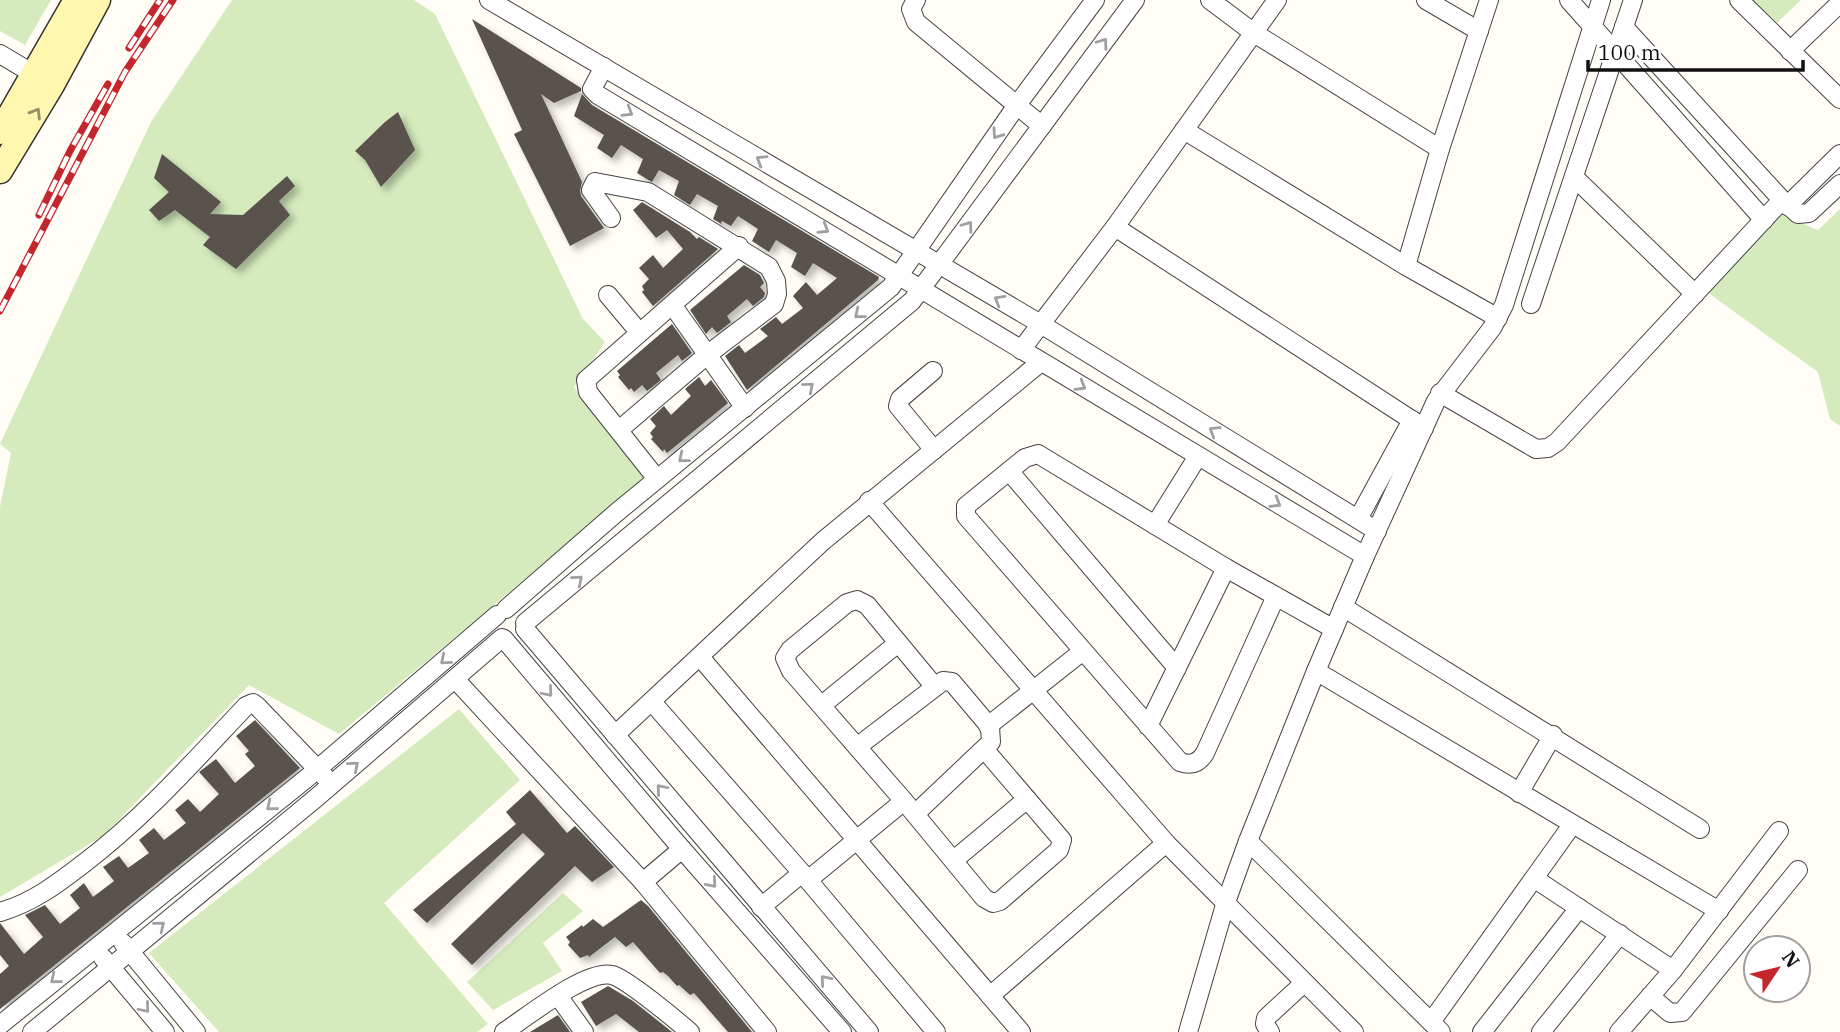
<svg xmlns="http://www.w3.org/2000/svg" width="1840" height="1032" font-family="'IBM Plex Serif',serif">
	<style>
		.green { fill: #d5ebbd }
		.building { fill: #5a524d; filter: url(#shadow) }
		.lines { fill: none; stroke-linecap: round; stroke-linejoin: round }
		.street-casing { stroke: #444; stroke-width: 20 }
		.secondary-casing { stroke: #333; stroke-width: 27 }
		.street { stroke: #fff; stroke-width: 18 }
		.secondary { stroke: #fff6b0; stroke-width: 24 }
		.rail-casing { stroke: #c4262e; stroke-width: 7 }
		.rail { stroke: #fff; stroke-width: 4.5; stroke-dasharray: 13; stroke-linecap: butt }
		.oneway { stroke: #a0a0a0 }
		.oneway2 { stroke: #948f68 }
	</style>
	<defs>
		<filter id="shadow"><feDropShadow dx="5" dy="5" stdDeviation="3.5" flood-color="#0004"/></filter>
	</defs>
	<rect width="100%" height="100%" fill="#fffdf5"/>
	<!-- green -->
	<g class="green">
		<polygon points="0,0 51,0 25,45 0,31"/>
		<polygon points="232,0 414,0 435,14 583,319 605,342 574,387 645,479 339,734 249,685 103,836 0,897 0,507 11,453 0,444 151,122"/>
		<polygon points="1749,0 1801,0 1776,24"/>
		<polygon points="1840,209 1840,426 1830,419 1818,372 1700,287 1777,213 1818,230"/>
		<polygon points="459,709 520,780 384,903 488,1024 477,1032 219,1032 149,953"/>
		<polygon points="563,893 583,911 543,943 562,971 493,1010 467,982"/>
	</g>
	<!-- building -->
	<g class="building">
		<polygon points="472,19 581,88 581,91 554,103 541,94 582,182 580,190 581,196 604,228 570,246 514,134 522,130"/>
		<polygon points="582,94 592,105 879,277 878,280 747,390 725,356 739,345 745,353 768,336 760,329 776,317 782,324 803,308 793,296 806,282 817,295 837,278 813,263 805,276 791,267 797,253 776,240 769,252 752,241 758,229 738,216 731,226 722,221 721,223 723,225 713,219 718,206 697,194 690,205 674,195 679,181 659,170 652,182 650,181 637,173 643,159 621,145 612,158 597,148 604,135 574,116"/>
		<polygon points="398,112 415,150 381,187 365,160 355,151 385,122"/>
		<polygon points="162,154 221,202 210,214 243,215 287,176 295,186 279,201 290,215 236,269 203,245 210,237 175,210 159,221 149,210 169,192 154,178"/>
		<polygon points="642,202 690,232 697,239 699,237 718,249 653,306 642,292 644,290 642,286 649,279 639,268 653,255 663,268 683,249 667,230 656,238 633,210"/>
		<polygon points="744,265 760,275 764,283 760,287 765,293 764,297 753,306 747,299 727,316 731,322 717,333 712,327 706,334 690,310"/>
		<polygon points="672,324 692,353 682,361 678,355 656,373 661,380 647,391 642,385 634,392 631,388 629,390 618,377 620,375 617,371"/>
		<polygon points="699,377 705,386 711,380 728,403 667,453 664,449 663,452 651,439 653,437 650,433 656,426 650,419 664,406 671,415 691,396 685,389"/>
		<polygon points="255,720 300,768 0,1009 0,974 9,966 0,955 0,923 24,954 43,937 25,915 45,905 60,924 80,908 70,895 84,883 93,897 114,881 103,867 119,856 128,868 149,853 139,840 154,828 164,840 186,823 175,810 188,799 200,812 219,794 199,772 216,759 235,783 255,766 245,754 249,751 236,736"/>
		<polygon points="530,790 567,833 575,826 614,867 592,882 575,866 472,965 451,944 545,854 523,833 427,923 413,910 516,824 506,812"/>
		<polygon points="641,900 648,906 752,1032 728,1032 694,993 690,995 679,985 677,986 668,976 663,972 660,973 633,942 626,947 615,937 589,957 588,955 580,958 568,945 570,942 566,937 582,925 583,927 593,919 603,927"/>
		<polygon points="608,986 633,1001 672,1032 639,1032 616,1014 596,1026 581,1002"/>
		<polygon points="558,1015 570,1032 530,1032"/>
	</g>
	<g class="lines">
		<!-- street casing -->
		<g class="street-casing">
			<g id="street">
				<polyline points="489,0 1039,323 1377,531"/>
				<polyline points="916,0 911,9 916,22 1042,126"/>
				<polyline points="1210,0 1254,33 1440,149"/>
				<polyline points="1426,0 1479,31"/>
				<polyline points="1569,0 1764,220"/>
				<polyline points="1739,0 1840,99"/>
				<polyline points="1624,27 1782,200 1798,214 1809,213 1840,184"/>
				<polyline points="1790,51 1840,3"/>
				<polyline points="0,54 42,79"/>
				<polyline points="604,67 592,89 598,95 1365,556"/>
				<polyline points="1184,130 1406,266 1498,318"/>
				<polyline points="1574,177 1695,294"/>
				<polyline points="1787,206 1840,154"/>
				<polyline points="611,218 591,190 595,182 648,192 769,267 776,281 777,294 774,304 707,355 619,430"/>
				<polyline points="1115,227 1424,428"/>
				<polyline points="1406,266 1440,149 1489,0"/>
				<polyline points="608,295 639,332"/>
				<polyline points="1531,304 1633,0"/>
				<polyline points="673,306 745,408"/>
				<polyline points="1021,350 1115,227 1277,0"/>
				<polyline points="933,371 900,399 898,406 934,450"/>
				<polyline points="1440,393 1536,449 1548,448 1557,442 1782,200"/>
				<polyline points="1009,471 1177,668"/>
				<polyline points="657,479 588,392 586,380 739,246"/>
				<polyline points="869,501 1166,843 1354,1032"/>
				<polyline points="1358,519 1412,420"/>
				<polyline points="1155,525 1198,456"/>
				<path d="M1276,596L1205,753C1199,763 1191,766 1180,762L966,516V506L1025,458L1038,454L1226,568L1334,629"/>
				<polyline points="1343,607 1700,829"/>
				<polyline points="506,609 616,513 891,287 1017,105 1095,0"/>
				<polyline points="525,623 912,301 1135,0"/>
				<polyline points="525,629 869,1032"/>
				<polyline points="504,639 675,841 842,1032"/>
				<polyline points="700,657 1021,1032"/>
				<polyline points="1316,671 1719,911"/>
				<polyline points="455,679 643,882 767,1032"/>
				<polyline points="935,687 867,605 857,600 847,603 790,650 785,658 791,671 904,801 984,898 993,903 1000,901 1059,850 1062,840 985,750"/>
				<polyline points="652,702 802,873 936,1032"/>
				<polyline points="822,705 898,643"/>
				<polyline points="988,726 1083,651"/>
				<polyline points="1148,726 1226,568"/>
				<polyline points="615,735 823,541 1041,362"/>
				<polyline points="857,747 943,681 952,682 990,727 991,742 915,814"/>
				<polyline points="1519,793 1553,735"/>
				<polyline points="1248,841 1441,1032"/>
				<polyline points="954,860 1027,799"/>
				<polyline points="1535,879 1673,970"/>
				<polyline points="808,880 904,801"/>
				<polyline points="643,882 682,849"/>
				<polyline points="761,907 802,873"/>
				<path d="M0,912C32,903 57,884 83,864C144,818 194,761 246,706L253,703L257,706L325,777"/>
				<polyline points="123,943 196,1032"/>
				<polyline points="103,958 165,1032"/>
				<polyline points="558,996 584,1032"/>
				<polyline points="990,996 1166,843"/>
				<polyline points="1650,996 1670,1013 1682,1012 1798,870"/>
				<polyline points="1431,1022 1572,825"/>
				<polyline points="0,1025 307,778 497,615"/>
				<polyline points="32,1032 316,798 502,638"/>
				<path d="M504,1032C527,1017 586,969 612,975C627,979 676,1020 690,1032"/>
				<polyline points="1188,1032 1225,905 1248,841 1316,671 1365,556 1436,401 1492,328 1504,305 1601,0"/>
				<polyline points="1270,1032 1265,1024 1266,1018 1304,983"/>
				<polyline points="1482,1032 1579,908"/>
				<polyline points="1541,1032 1620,934"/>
				<polyline points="1619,1032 1673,970 1779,831"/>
			</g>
		</g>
		<!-- secondary casing -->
		<g class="secondary-casing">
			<g id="secondary">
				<polyline points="0,132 76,0"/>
				<polyline points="0,171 52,85 98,0"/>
			</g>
		</g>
		<!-- street -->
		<use href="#street" class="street"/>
		<!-- secondary -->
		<use href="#secondary" class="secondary"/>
		<!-- rail casing -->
		<g class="rail-casing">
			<g id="rail">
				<polyline points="129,48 160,0"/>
				<polyline points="39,215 70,151 108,84"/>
				<polyline points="0,311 125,72 173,0"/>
			</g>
		</g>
		<!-- rail -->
		<use href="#rail" class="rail"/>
	</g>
	<!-- one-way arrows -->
	<defs><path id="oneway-chevron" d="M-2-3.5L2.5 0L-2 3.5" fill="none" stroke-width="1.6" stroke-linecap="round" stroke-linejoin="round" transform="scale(1.75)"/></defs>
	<g class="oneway">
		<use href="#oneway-chevron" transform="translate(1103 43) rotate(-54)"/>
		<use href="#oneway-chevron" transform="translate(628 112) rotate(31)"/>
		<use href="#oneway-chevron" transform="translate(997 134) rotate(125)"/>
		<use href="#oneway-chevron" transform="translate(761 160) rotate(-149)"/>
		<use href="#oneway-chevron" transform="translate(968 226) rotate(-54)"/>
		<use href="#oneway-chevron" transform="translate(824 229) rotate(31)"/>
		<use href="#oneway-chevron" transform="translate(999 300) rotate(-150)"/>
		<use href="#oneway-chevron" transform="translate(859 314) rotate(141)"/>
		<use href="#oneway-chevron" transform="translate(1081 386) rotate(31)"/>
		<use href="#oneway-chevron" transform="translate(809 387) rotate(-40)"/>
		<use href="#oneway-chevron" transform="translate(1214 431) rotate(-148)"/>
		<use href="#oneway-chevron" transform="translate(683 458) rotate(141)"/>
		<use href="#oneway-chevron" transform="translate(1276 503) rotate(31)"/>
		<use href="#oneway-chevron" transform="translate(578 580) rotate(-40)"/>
		<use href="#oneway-chevron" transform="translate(445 660) rotate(140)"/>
		<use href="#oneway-chevron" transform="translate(548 692) rotate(50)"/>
		<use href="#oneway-chevron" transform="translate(354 766) rotate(-41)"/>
		<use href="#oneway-chevron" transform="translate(661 789) rotate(-130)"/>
		<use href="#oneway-chevron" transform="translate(271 806) rotate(141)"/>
		<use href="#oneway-chevron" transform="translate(712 883) rotate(49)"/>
		<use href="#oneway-chevron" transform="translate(160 926) rotate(-39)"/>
		<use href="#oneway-chevron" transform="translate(55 979) rotate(141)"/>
		<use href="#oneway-chevron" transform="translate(825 980) rotate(-131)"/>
		<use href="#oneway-chevron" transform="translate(145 1008) rotate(50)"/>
	</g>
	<use class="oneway2" href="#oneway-chevron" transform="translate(36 113) rotate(-59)"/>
	<!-- north arrow -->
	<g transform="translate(1777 969) rotate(55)"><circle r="33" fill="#ffffff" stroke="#a0a0a0" stroke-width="2"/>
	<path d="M0-5L12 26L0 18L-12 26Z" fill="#c4262e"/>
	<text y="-10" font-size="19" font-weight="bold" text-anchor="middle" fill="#111111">N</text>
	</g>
	<!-- scale -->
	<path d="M1588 60v10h215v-10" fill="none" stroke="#111111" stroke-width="3.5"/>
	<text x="1598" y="60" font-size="21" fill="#111111" stroke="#ffffff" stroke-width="5" paint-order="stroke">100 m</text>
</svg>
